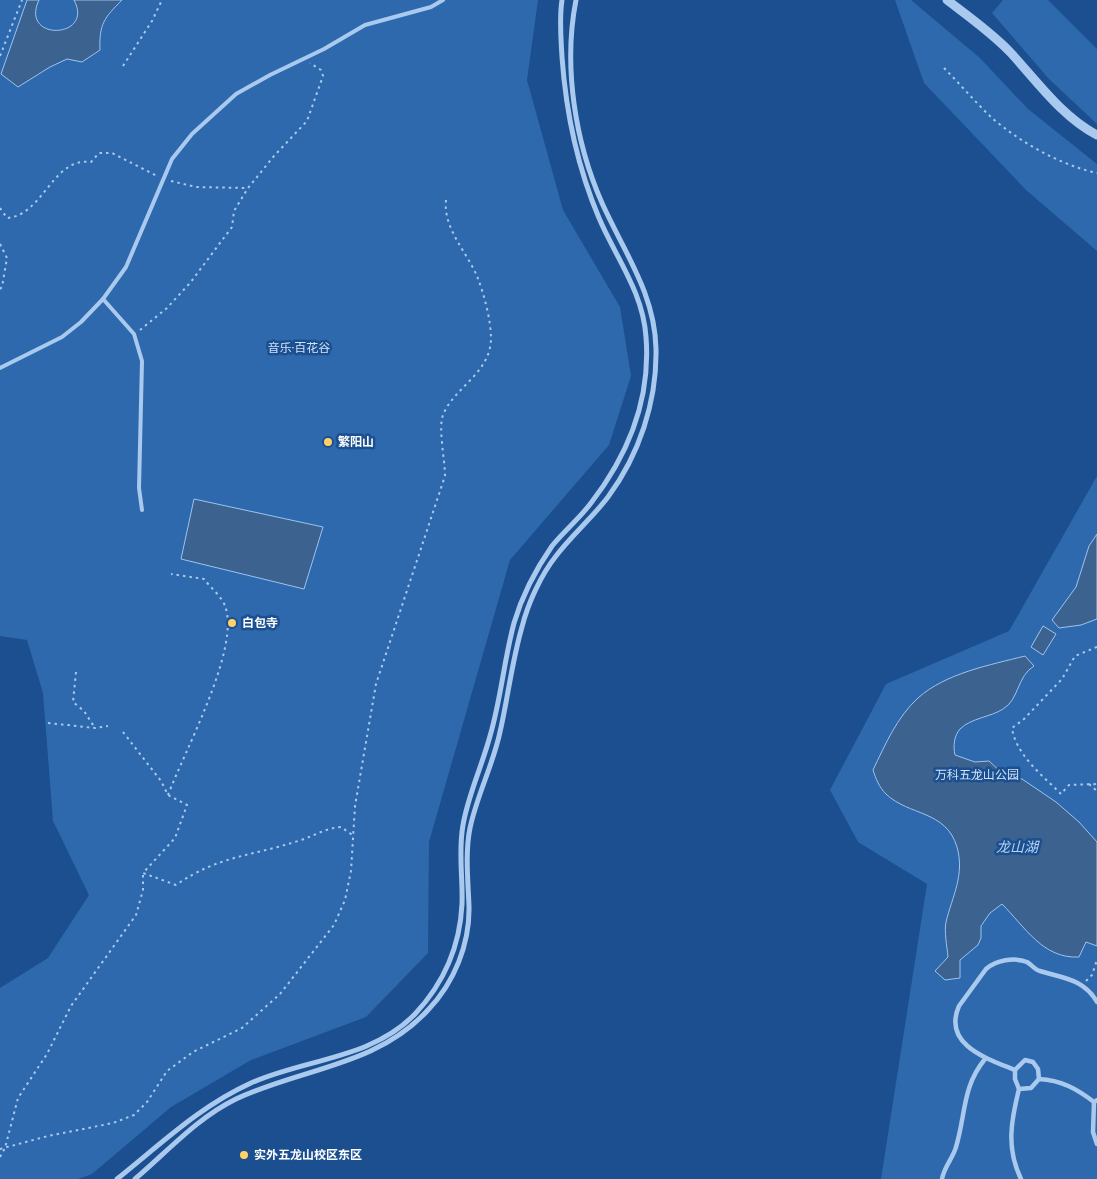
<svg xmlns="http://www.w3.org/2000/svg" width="1097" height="1179" font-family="'Public Sans','Noto Sans SC',sans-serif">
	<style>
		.green { fill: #2e69ad }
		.water { fill: #3c6290; stroke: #9cc4f0 }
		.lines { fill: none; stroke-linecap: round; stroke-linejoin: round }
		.path { stroke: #a9c9ee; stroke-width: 2; stroke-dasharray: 2.5 4; stroke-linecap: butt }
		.service { stroke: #a9c9ee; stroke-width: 4 }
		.pedestrian { stroke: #a9c9ee; stroke-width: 4.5 }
		.minor { stroke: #a9c9ee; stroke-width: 5 }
		.tertiary { stroke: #a9c9ee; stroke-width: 9 }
		.poi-dot { fill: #ffd166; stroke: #1b4f8f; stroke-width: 2 }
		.labels { text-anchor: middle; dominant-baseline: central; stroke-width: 5; stroke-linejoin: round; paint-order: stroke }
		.park-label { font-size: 12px; fill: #cfe3fa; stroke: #1b4f8f }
		.poi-label { font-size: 12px; font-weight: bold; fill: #fff; stroke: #1b4f8f; text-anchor: start }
		.water-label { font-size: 14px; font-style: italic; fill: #b5d3f5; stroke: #1b4f8f }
	</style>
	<rect width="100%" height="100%" fill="#1b4f8f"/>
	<!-- green -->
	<g class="green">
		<polygon points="0,0 538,0 527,80 563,210 620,307 631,376 609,445 510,560 429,842 428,953 366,1017 251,1060 171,1107 92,1174 78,1179 0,1179 0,988 48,958 89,895 53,821 43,693 27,640 0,636"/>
		<polygon points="895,0 911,0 980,58 1028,109 1097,164 1097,251 1026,190 924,83"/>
		<polygon points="1003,0 1048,0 1097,49 1097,124 1049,79 992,13"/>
		<polygon points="1097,476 1097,1179 881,1179 927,884 858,842 830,790 886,684 1009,631"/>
	</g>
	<!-- water -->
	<g class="water">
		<path d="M27,0H39C19,42 95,39 74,0H122C104,18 99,24 100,50L82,62L67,59L50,67L18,87L1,74Z"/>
		<polygon points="194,499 323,527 304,589 181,559"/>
		<polygon points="1097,534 1097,619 1081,625 1059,628 1052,620 1076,587 1089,546"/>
		<polygon points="1043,626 1056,634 1043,655 1031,647"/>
		<path d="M1025,656L1034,666C1017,676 1019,700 1003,709C991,717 971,718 960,729C954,736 953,746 955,755L975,762L989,761L1001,772L1008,777L1022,779L1056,802L1079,822L1097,842V946L1086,942L1079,957C1043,959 1025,927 1002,904L990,913L981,926V938L978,945L960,960V978L945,980L935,971L948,957C947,946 944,932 946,922C952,897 965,875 957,847C946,810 909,816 886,794C879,787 876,779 873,770C885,745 897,717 918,698C946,673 990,665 1025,656Z"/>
	</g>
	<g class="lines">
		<!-- path -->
		<g class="path">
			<polyline points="0,56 22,0"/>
			<polyline points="123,66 152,21 162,0"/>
			<path d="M944,68C960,84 975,102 992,118C1020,142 1060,165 1097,173"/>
			<polyline points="171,181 196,187 248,188"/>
			<path d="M0,208L7,218C44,215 52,157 91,162L99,153H112L157,176"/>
			<polyline points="0,244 7,258 2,287 0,289"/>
			<polyline points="140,330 167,308 190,283 232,227 234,211 248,188 274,156 307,121 323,76 321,70 310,63"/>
			<path d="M1097,647L1075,656L1062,679L1024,719L1012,728C1016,755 1042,775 1061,794L1069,785L1097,784"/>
			<polyline points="76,672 73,702 84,711 95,728"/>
			<polyline points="48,723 95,728 108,726"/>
			<path d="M123,732L161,781L168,795L187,805L175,838L143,873L176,885C219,855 254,856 301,840C316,835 326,828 341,827L354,836"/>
			<polyline points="1089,784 1097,791"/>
			<path d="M168,795C184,752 241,648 225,606C222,597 210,587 204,579L171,574"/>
			<polyline points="1086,981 1092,975 1097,960"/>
			<path d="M0,1149L48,1136L113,1123L134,1115L147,1102L167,1071L193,1052L242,1028L280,994L334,925L345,900L351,871L355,806L376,684L445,476C445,460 438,428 443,415C454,387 490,374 491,339C491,320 484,294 477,276C466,251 443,228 446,200"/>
			<polyline points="0,1157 5,1148 18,1098 47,1054 71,1006 136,915 143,890 143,873"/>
		</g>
		<!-- service -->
		<g class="service">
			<polyline points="103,299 134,334 142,361 139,488 142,510"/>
			<polyline points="0,368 62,337 81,322 103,299 126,267 172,159 192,134 236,94 270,75 324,49 365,25 431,7 443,0"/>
		</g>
		<!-- pedestrian -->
		<g class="pedestrian">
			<polyline points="1015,1070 1015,1079 1019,1089"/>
			<path d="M1039,1079L1038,1069L1033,1062L1025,1060L1015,1070C988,1059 942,1045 959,1006L986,969C996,960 1014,957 1027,962C1032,965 1035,970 1040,971C1063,978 1084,979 1097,1002"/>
			<polyline points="1097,1100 1094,1102 1093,1132 1097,1144"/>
			<path d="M942,1179C944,1167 953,1158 956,1147C966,1114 962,1087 985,1059"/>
			<path d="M1021,1179C1006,1148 1011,1121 1019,1089L1031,1088L1039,1079C1061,1080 1077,1089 1094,1102"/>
		</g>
		<!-- minor -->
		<g class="minor">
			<path d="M117,1179C161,1144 200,1106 251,1083C304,1059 372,1059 415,1014C443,984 460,946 462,904C463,877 458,852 463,825C468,795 482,766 490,736C501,699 504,660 514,623C522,596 536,569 552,546C564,531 579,519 591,503C628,455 651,400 646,337C643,292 616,258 599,218C577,166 566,113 562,57C561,38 559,19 562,0"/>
			<path d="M135,1179C168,1151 197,1118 236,1099C302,1068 377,1066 428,1010C454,983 470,944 469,906C468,880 465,853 470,828C477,795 493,765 500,732C508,697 512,661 522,627C528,603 541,575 556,556C572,535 592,518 608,497C639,455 657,402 656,349C655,294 624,252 602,203C575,142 563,66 576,0"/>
		</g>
		<!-- tertiary -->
		<path class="tertiary" d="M947,0C968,16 992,33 1010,52C1037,81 1062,117 1097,135"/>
	</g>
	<!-- markers -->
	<g class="poi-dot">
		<circle cx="328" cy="442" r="5"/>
		<circle cx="232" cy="623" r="5"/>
		<circle cx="244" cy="1155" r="5"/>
	</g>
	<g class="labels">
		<!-- park labels -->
		<g class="park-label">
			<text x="299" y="348">音乐·百花谷</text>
			<text x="977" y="775">万科五龙山公园</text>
		</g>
		<!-- poi labels -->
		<g class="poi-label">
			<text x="338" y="442">繁阳山</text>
			<text x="242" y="623">白包寺</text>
			<text x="254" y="1155">实外五龙山校区东区</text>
		</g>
		<!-- water labels -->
		<g class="water-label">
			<text x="1017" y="847">龙山湖</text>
		</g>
	</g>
</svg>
